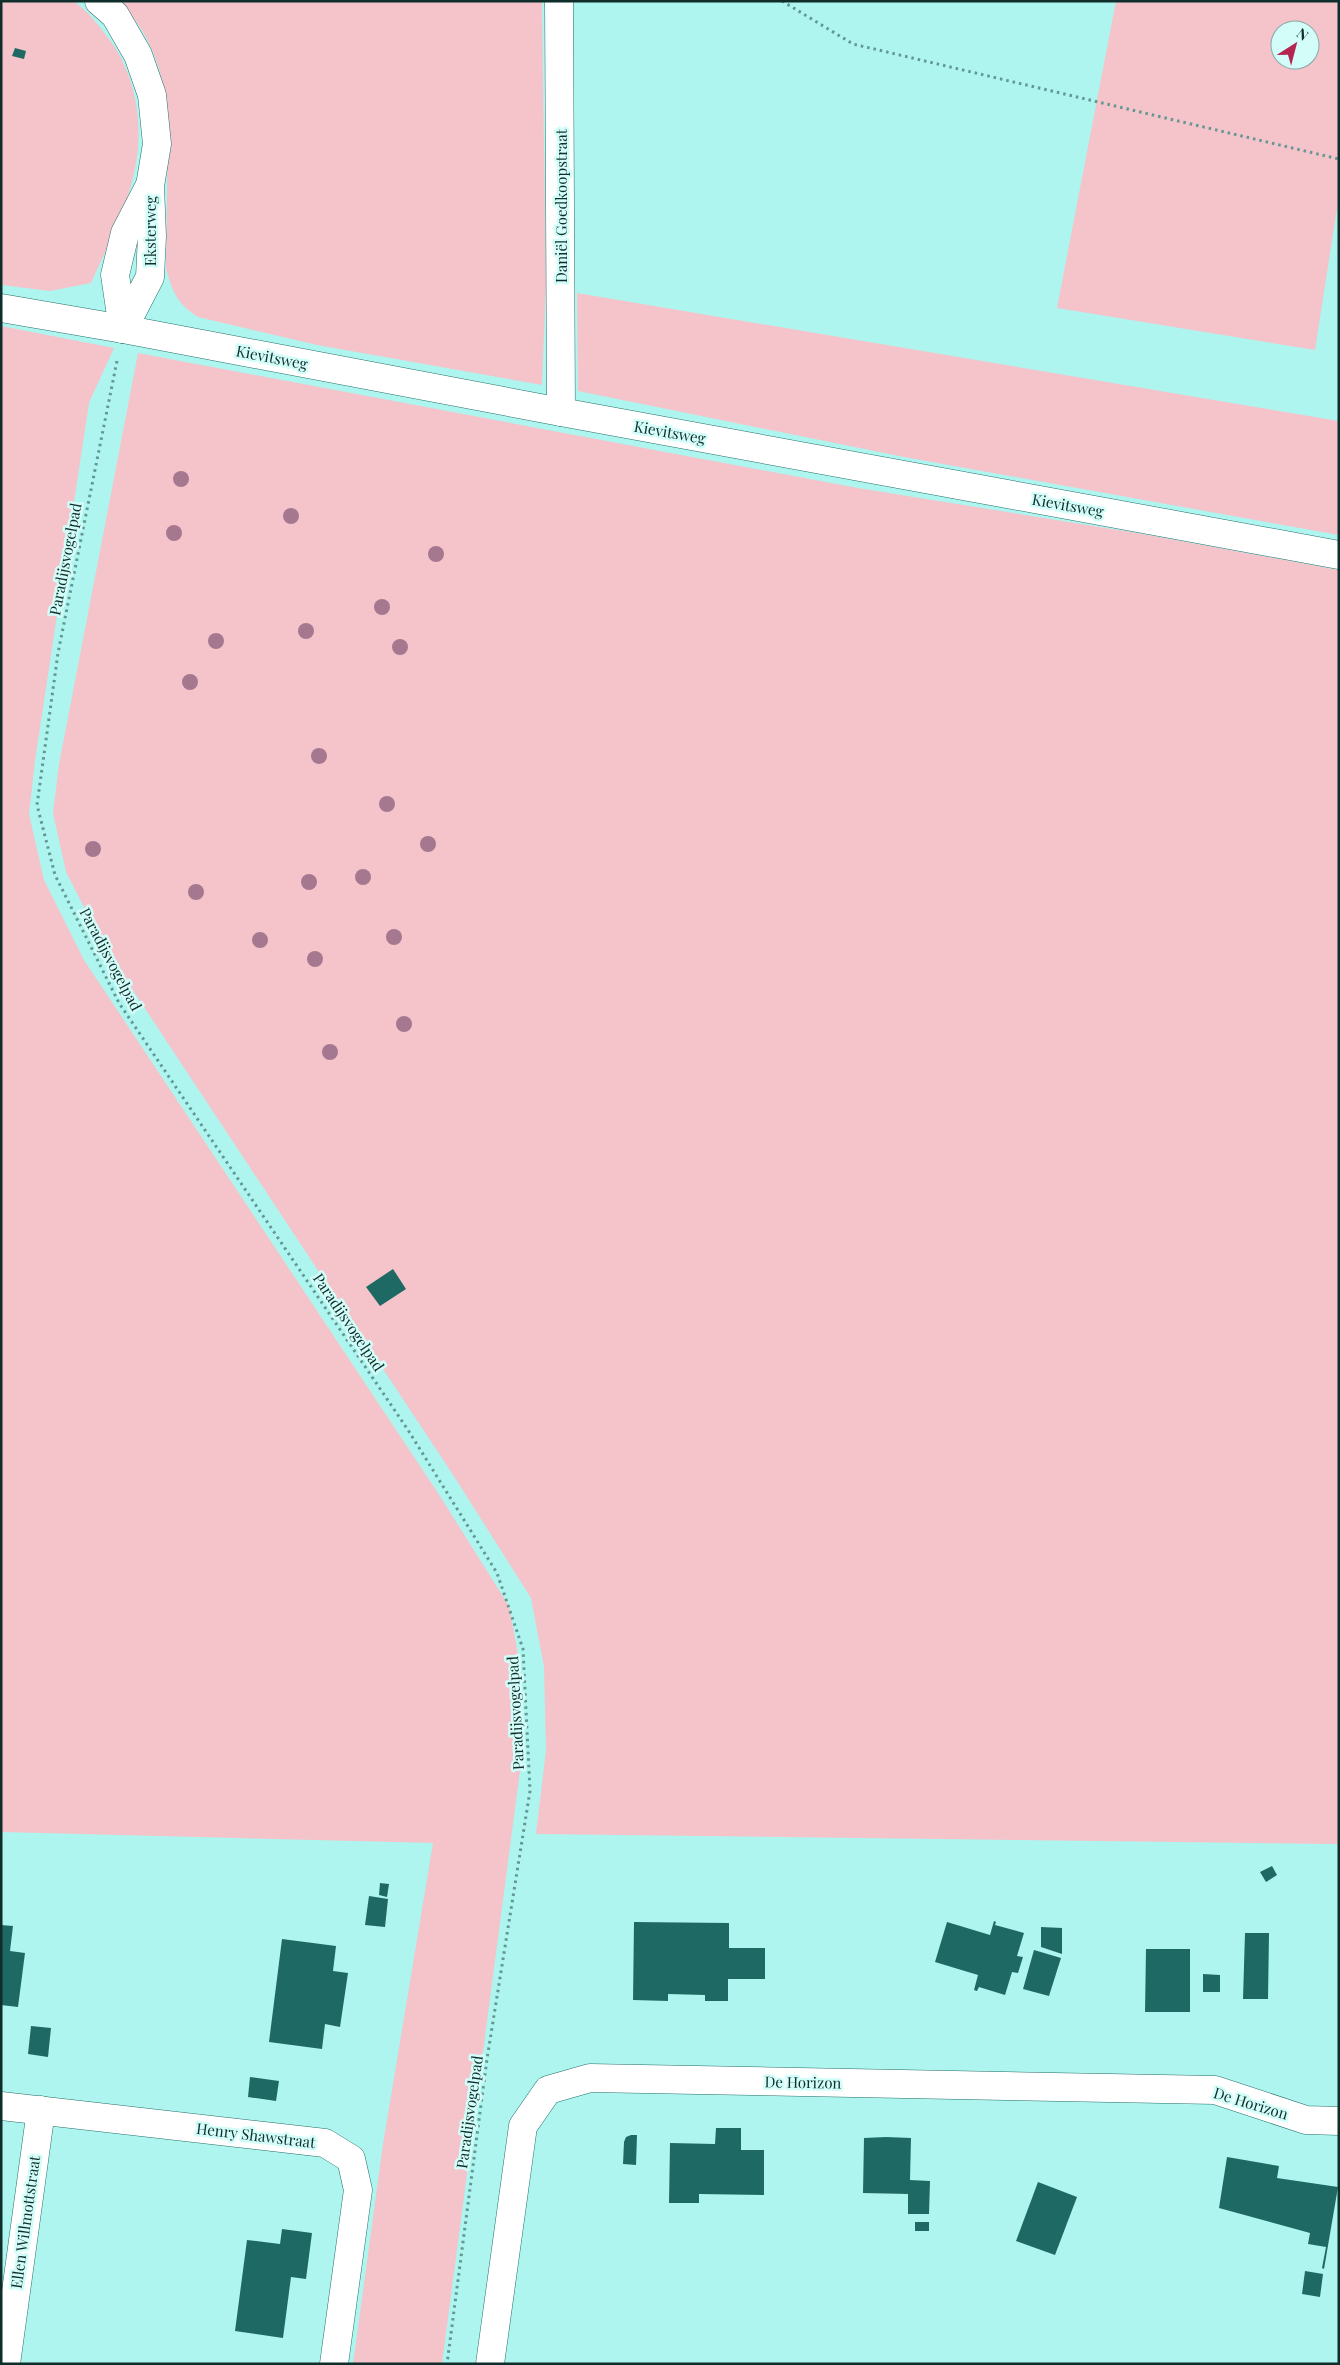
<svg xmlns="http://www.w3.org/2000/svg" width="1340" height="2365" font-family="'Playfair Display',serif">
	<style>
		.green { fill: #f5c4cb; fill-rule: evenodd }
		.building { fill: #1f6964 }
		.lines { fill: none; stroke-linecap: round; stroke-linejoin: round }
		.minor-casing { stroke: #266f6a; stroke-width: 29 }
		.path { stroke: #639793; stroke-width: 3; stroke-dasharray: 2.5 4; stroke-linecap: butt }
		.minor { stroke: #fff; stroke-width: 28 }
		.tree { fill: #a57890 }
		.labels { text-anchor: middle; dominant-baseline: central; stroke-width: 5; stroke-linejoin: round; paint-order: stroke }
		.street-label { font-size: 15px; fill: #0f2d2b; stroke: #d3fdf8 }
	</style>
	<rect width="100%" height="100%" fill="#aef5ef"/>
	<!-- green -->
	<g class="green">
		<path d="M1,1H73C88,10 99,26 109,39C122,56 131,78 135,98C149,168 119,221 91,283L50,291L1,285Z"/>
		<path d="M119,1H542L546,287L542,385L317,345L198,317C177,304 172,291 166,268L168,126C166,78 153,36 119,1Z"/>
		<path d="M1116,1H1339V196L1315,350L1057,308ZM1280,30H1310V60H1280Z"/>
		<polygon points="577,293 1339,421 1339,535 904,457 578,391"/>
		<polygon points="1,326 114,348 89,403 35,761 29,814 44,880 84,960 438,1493 509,1606 521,1670 523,1748 442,2364 353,2364 383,2144 433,1843 1,1832"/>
		<polygon points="138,353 858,488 1137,533 1339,570 1339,1844 536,1834 546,1750 544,1667 531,1598 457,1481 105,948 66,872 53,813 59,764"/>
	</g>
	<!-- building -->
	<g class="building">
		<polygon points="15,48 26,51 24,59 12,56"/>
		<polygon points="393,1269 406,1289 380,1306 366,1287"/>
		<polygon points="1272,1866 1277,1875 1266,1882 1260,1872"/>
		<polygon points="380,1883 389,1884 387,1897 379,1895"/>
		<polygon points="369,1896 388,1899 385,1927 365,1925"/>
		<polygon points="994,1921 996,1922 995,1925 1024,1933 1017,1956 1023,1957 1018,1973 1012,1972 1005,1995 979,1987 977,1991 974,1990 978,1975 935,1962 947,1922 990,1935"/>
		<polygon points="634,1922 729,1923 729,1948 765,1948 765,1979 728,1979 728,2001 705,2001 705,1995 668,1994 668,2001 633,2000"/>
		<polygon points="1,1925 13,1926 10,1951 25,1953 18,2007 1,2005"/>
		<polygon points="1041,1927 1062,1928 1062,1954 1041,1947"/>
		<polygon points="1245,1933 1269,1933 1268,1999 1243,1999"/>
		<polygon points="282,1939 336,1946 333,1971 348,1973 340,2027 325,2024 322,2049 269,2042"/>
		<polygon points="1146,1949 1190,1949 1190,2012 1145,2012"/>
		<polygon points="1034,1950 1061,1958 1049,1996 1023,1989"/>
		<polygon points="1203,1974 1220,1975 1220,1992 1203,1992"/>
		<polygon points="31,2026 51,2028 48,2057 28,2054"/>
		<polygon points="250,2077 279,2081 276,2101 248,2097"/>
		<polygon points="716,2128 741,2128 741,2150 764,2150 764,2195 699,2194 699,2203 669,2203 670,2143 715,2144"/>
		<polygon points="631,2135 637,2135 636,2165 623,2164 624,2142 626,2137"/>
		<polygon points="886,2137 911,2138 910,2180 930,2181 929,2214 908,2214 908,2194 863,2193 864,2138"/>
		<polygon points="1227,2157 1279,2166 1277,2178 1338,2187 1324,2269 1322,2268 1326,2247 1308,2244 1310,2233 1219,2208"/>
		<polygon points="1038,2182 1077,2197 1055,2255 1016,2241"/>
		<rect x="915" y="2222" width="14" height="9"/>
		<polygon points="282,2229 312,2233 306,2279 291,2277 283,2338 235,2331 247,2240 280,2244"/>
		<polygon points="1305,2271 1323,2274 1320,2297 1302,2294"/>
	</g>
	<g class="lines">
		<!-- minor casing -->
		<g class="minor-casing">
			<g id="minor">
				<polyline points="99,1 115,15 138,55 152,95 157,144 150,186 152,236 150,277 123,329"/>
				<polyline points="559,1 561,412"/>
				<polyline points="1,308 123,329 561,412 1339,555"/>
				<polyline points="123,329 115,275 125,233 149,187"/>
				<polyline points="1,2106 325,2143 351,2159 358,2190 334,2364"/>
				<polyline points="6,2364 41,2110"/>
				<polyline points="490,2364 523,2126 548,2090 590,2078 1215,2090 1306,2120 1339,2121"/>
			</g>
		</g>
		<!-- path -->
		<g class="path">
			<polyline points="782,1 853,44 1339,159"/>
			<polyline points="117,361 58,653 37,805 55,875 119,1003 408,1430 497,1573 523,1649 530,1791 487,2059 447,2364"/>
		</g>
		<!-- minor -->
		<use href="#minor" class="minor"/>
	</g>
	<!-- trees -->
	<g class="tree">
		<circle cx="181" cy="479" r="8"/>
		<circle cx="291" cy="516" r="8"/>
		<circle cx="174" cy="533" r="8"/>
		<circle cx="436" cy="554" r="8"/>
		<circle cx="382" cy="607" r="8"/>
		<circle cx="306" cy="631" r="8"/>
		<circle cx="216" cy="641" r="8"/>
		<circle cx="400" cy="647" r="8"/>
		<circle cx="190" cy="682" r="8"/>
		<circle cx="319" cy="756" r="8"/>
		<circle cx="387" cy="804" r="8"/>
		<circle cx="428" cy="844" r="8"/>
		<circle cx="93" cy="849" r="8"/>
		<circle cx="363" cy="877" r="8"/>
		<circle cx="309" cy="882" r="8"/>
		<circle cx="196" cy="892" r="8"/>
		<circle cx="394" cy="937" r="8"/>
		<circle cx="260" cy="940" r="8"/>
		<circle cx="315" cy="959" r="8"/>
		<circle cx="404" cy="1024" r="8"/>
		<circle cx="330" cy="1052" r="8"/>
	</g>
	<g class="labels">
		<!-- street labels -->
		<g class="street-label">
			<text transform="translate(561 206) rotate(-90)">Daniël Goedkoopstraat</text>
			<text transform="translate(150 231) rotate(-90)">Eksterweg</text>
			<text transform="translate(272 357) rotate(11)">Kievitsweg</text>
			<text transform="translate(670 432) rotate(10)">Kievitsweg</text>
			<text transform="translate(1068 505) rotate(10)">Kievitsweg</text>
			<text transform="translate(65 559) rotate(-79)">Paradijsvogelpad</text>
			<text transform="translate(111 959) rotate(62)">Paradijsvogelpad</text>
			<text transform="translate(349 1322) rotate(56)">Paradijsvogelpad</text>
			<text transform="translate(515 1713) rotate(-93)">Paradijsvogelpad</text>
			<text transform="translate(803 2082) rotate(1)">De Horizon</text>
			<text transform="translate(1251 2103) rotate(17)">De Horizon</text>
			<text transform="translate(469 2112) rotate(-82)">Paradijsvogelpad</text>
			<text transform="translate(256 2135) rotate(7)">Henry Shawstraat</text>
			<text transform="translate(25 2222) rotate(-82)">Ellen Willmottstraat</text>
		</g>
	</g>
	<!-- border -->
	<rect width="1340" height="2365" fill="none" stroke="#0f2d2b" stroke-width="5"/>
	<!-- north arrow -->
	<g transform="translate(1295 45) rotate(36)"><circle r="24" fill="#d3fdf8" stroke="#85aaa6"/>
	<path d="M0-4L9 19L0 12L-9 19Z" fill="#b52551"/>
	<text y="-8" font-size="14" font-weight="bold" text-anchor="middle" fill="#0f2d2b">N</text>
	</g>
</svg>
